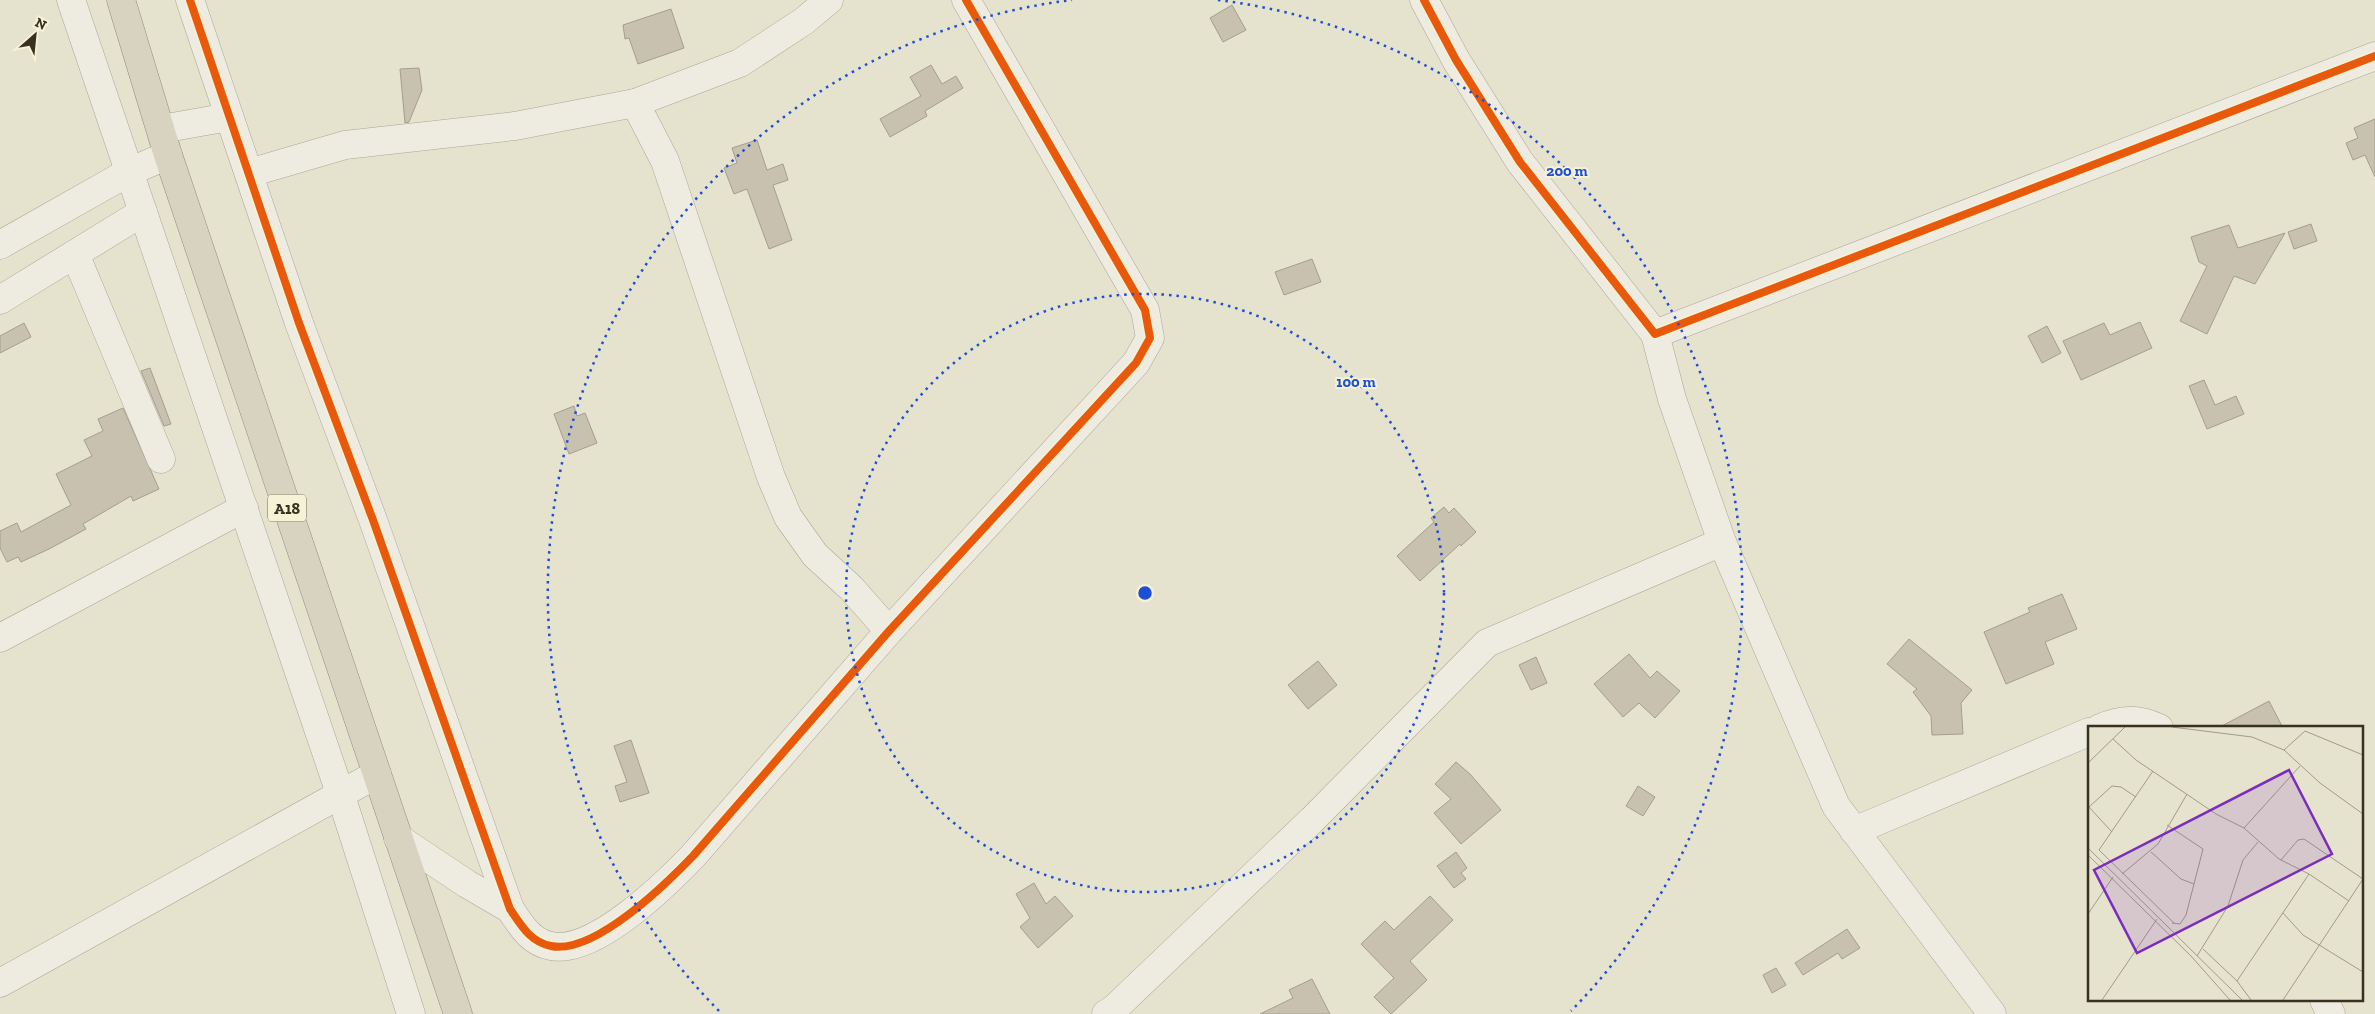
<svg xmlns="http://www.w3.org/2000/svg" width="2375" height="1014" font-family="'Zilla Slab',serif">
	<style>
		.building { fill: #c9c1af; stroke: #a69e8d }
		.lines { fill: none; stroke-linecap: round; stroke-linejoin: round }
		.minor-casing { stroke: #aba797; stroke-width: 29 }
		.highway-casing { stroke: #908c7e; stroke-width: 29 }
		.minor { stroke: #eeebe0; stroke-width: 28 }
		.highway { stroke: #d8d3c0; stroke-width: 28 }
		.cycleway-casing { stroke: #f6f2d5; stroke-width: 11 }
		.cycleway { stroke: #e8590c; stroke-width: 8 }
		.ring { fill: none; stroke: #1d4ed8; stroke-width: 2.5; stroke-dasharray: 2.5 5 }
		.labels { text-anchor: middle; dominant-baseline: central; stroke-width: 4; stroke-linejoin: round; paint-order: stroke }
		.shield { fill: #f6f2d5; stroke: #726a56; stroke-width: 1 }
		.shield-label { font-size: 16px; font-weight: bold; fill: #3a301f }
		.inset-road { fill: none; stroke: #a19b88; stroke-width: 1 }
		.view { fill: #7b2cbf; fill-opacity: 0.15; stroke: #7b2cbf; stroke-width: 2.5 }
		.inset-edge { fill: none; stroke: #3a301f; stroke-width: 2.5 }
		.centre { fill: #1d4ed8; stroke: #f6f2d5; stroke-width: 2.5 }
		.ring-label { font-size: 15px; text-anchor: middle; font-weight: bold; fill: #1d4ed8; stroke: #f6f2d5; stroke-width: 4; stroke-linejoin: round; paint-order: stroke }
	</style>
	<rect width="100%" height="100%" fill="#e5e2ce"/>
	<!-- building -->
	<g class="building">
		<polygon points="1232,5 1246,30 1223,42 1210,18"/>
		<polygon points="671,9 684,48 638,64 629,38 625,39 623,25"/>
		<polygon points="931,65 942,84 956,76 963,88 925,111 927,116 890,137 880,119 921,96 910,77"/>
		<polygon points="419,68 422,90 409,122 405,123 400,69"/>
		<polygon points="2375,119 2375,177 2365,155 2353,160 2346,143 2358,138 2354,128"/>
		<polygon points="757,140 767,170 783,164 788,180 773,185 792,240 769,249 747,189 734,194 724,168 737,163 732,148"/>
		<polygon points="2311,224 2317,241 2294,249 2288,232"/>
		<polygon points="2229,225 2238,248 2285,233 2255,284 2234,276 2207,334 2180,321 2207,266 2199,262 2191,237"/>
		<polygon points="1312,259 1321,282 1284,295 1275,272"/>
		<polygon points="2140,322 2152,348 2081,380 2063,341 2104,323 2110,335"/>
		<polygon points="24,323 31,337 0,353 0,336"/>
		<polygon points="2047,326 2061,353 2042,363 2028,336"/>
		<polygon points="150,368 171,424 164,426 141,371"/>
		<polygon points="2204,380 2215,405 2236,396 2244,414 2207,429 2189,386"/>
		<polygon points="574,406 577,416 585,413 597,443 569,454 554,414"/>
		<polygon points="123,408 159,489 133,501 131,496 83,524 86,529 49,549 21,562 18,557 7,562 0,548 0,531 17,523 21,532 71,505 56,474 92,456 84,440 103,431 98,419"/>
		<polygon points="1444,507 1449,513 1454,508 1476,532 1461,546 1460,544 1420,581 1397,556 1434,522 1431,518"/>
		<polygon points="2062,594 2077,629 2045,642 2054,664 2006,684 1984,632 2030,612 2028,608"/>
		<polygon points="1909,639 1972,690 1961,703 1963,734 1932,735 1931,716 1913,692 1917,689 1887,664"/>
		<polygon points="1629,654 1650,678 1657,671 1680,691 1655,718 1639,703 1623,717 1594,684"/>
		<polygon points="1536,657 1547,683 1531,690 1519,665"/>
		<polygon points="1318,661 1337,685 1308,709 1288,685"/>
		<polygon points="2269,701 2283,728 2218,728"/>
		<polygon points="631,740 649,793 620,802 615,786 627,782 614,746"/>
		<polygon points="1456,762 1470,774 1501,810 1461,844 1434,813 1451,799 1435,784"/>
		<polygon points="1638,786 1655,797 1643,816 1626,806"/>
		<polygon points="1456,852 1467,868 1461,873 1466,879 1454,888 1437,866"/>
		<polygon points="1034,883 1046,904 1055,896 1073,916 1038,948 1020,927 1030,918 1016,894"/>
		<polygon points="1430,896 1453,920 1410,961 1427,980 1391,1014 1374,997 1394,978 1361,944 1385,921 1394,930"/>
		<polygon points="1847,929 1860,948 1842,959 1838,953 1803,975 1795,963"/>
		<polygon points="1776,968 1786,985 1772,993 1763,975"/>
		<polygon points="1312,979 1330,1014 1260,1014 1293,998 1289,990"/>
	</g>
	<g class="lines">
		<!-- minor casing -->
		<g class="minor-casing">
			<g id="minor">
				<polyline points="71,0 341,796 411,1014"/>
				<path d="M190,0L299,323L373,520L510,909C521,925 530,942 551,946C594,955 666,884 693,856L889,631L1136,363L1150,338L1145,310L966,0"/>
				<polyline points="1424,0 1456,60 1520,162 1655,334 2375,56"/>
				<polyline points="635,103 665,161 771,477 788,517 815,555 851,588 889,631"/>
				<polyline points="161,129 229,117"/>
				<polyline points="249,173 345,145 515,126 635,103 740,63 804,21 829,0"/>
				<polyline points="0,245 129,172 168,155"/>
				<polyline points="75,254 161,459"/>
				<polyline points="0,300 143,212"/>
				<polyline points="1655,334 1672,399 1722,542 1836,806 1992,1014"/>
				<polyline points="0,638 244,508"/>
				<path d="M2100,728C2121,719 2137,718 2159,728"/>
				<polyline points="1854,831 2089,732"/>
				<polyline points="398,838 467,884 510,909"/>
				<polyline points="0,983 377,774"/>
				<polyline points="2324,1000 2331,1014"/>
				<polyline points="1106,1014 1115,1008 1312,820 1487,643 1722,542"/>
			</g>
		</g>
		<!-- highway casing -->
		<g class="highway-casing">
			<polyline id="highway" points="121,0 168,155 458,1014"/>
		</g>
		<!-- minor -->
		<use href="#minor" class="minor"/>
		<!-- highway -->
		<use href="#highway" class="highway"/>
		<!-- cycleway casing -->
		<g class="cycleway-casing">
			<g id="cycleway">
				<path d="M190,0L299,323L373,520L510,909C521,925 530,942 551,946C594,955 666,884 693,856L889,631L1136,363L1150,338L1145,310L966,0"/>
				<polyline points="1424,0 1456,60 1520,162 1655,334 2375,56"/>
			</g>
		</g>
		<!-- cycleway -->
		<use href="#cycleway" class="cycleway"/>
	</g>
	<!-- distance rings -->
	<g class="ring">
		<circle cx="1145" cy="593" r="299"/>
		<path d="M719 1011A597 597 0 0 1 1072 0M1218 0A597 597 0 0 1 1571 1011"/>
	</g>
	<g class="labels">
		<!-- shield labels -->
		<rect class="shield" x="268" y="494.5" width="38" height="27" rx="4"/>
		<g class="shield-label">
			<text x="287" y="508">A18</text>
		</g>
	</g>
	<!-- overview -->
	<g transform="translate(2088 726)">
		<rect width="275" height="275" fill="#e5e2ce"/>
		<path class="inset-road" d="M84,1L164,11L196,24M25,13L48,34L128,88L156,102L212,40M275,29L217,5L196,24L232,57L275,88M0,37L37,1M65,45L11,124L86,197M0,80L24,106M1,81L24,60L33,61L48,71M79,99L115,123L98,189L92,198L84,197M156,102L191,133L221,148L261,175M0,122L154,274M63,126L93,153L106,158M0,129L103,230L142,274M193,134L210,114L216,113L275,153M34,148L70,118L99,68M195,187L215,209L275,246M0,188L25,151M115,223L149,255L163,274M109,230L140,180L155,134L170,116M149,255L221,148M14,274L69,193M195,274L275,153"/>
		<path class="view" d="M201,44L244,128L49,227L6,144Z"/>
		<rect width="275" height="275" class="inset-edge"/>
	</g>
	<circle cx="1145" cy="593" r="8" class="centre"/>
	<g class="ring-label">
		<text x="1567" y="176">200 m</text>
		<text x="1356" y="387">100 m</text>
	</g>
	<!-- north arrow -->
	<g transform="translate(35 35) rotate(27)" stroke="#f6f2d5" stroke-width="4" paint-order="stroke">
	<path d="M0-4L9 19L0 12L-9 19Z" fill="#3a301f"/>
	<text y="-8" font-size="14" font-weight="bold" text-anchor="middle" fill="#3a301f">N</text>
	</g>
</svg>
